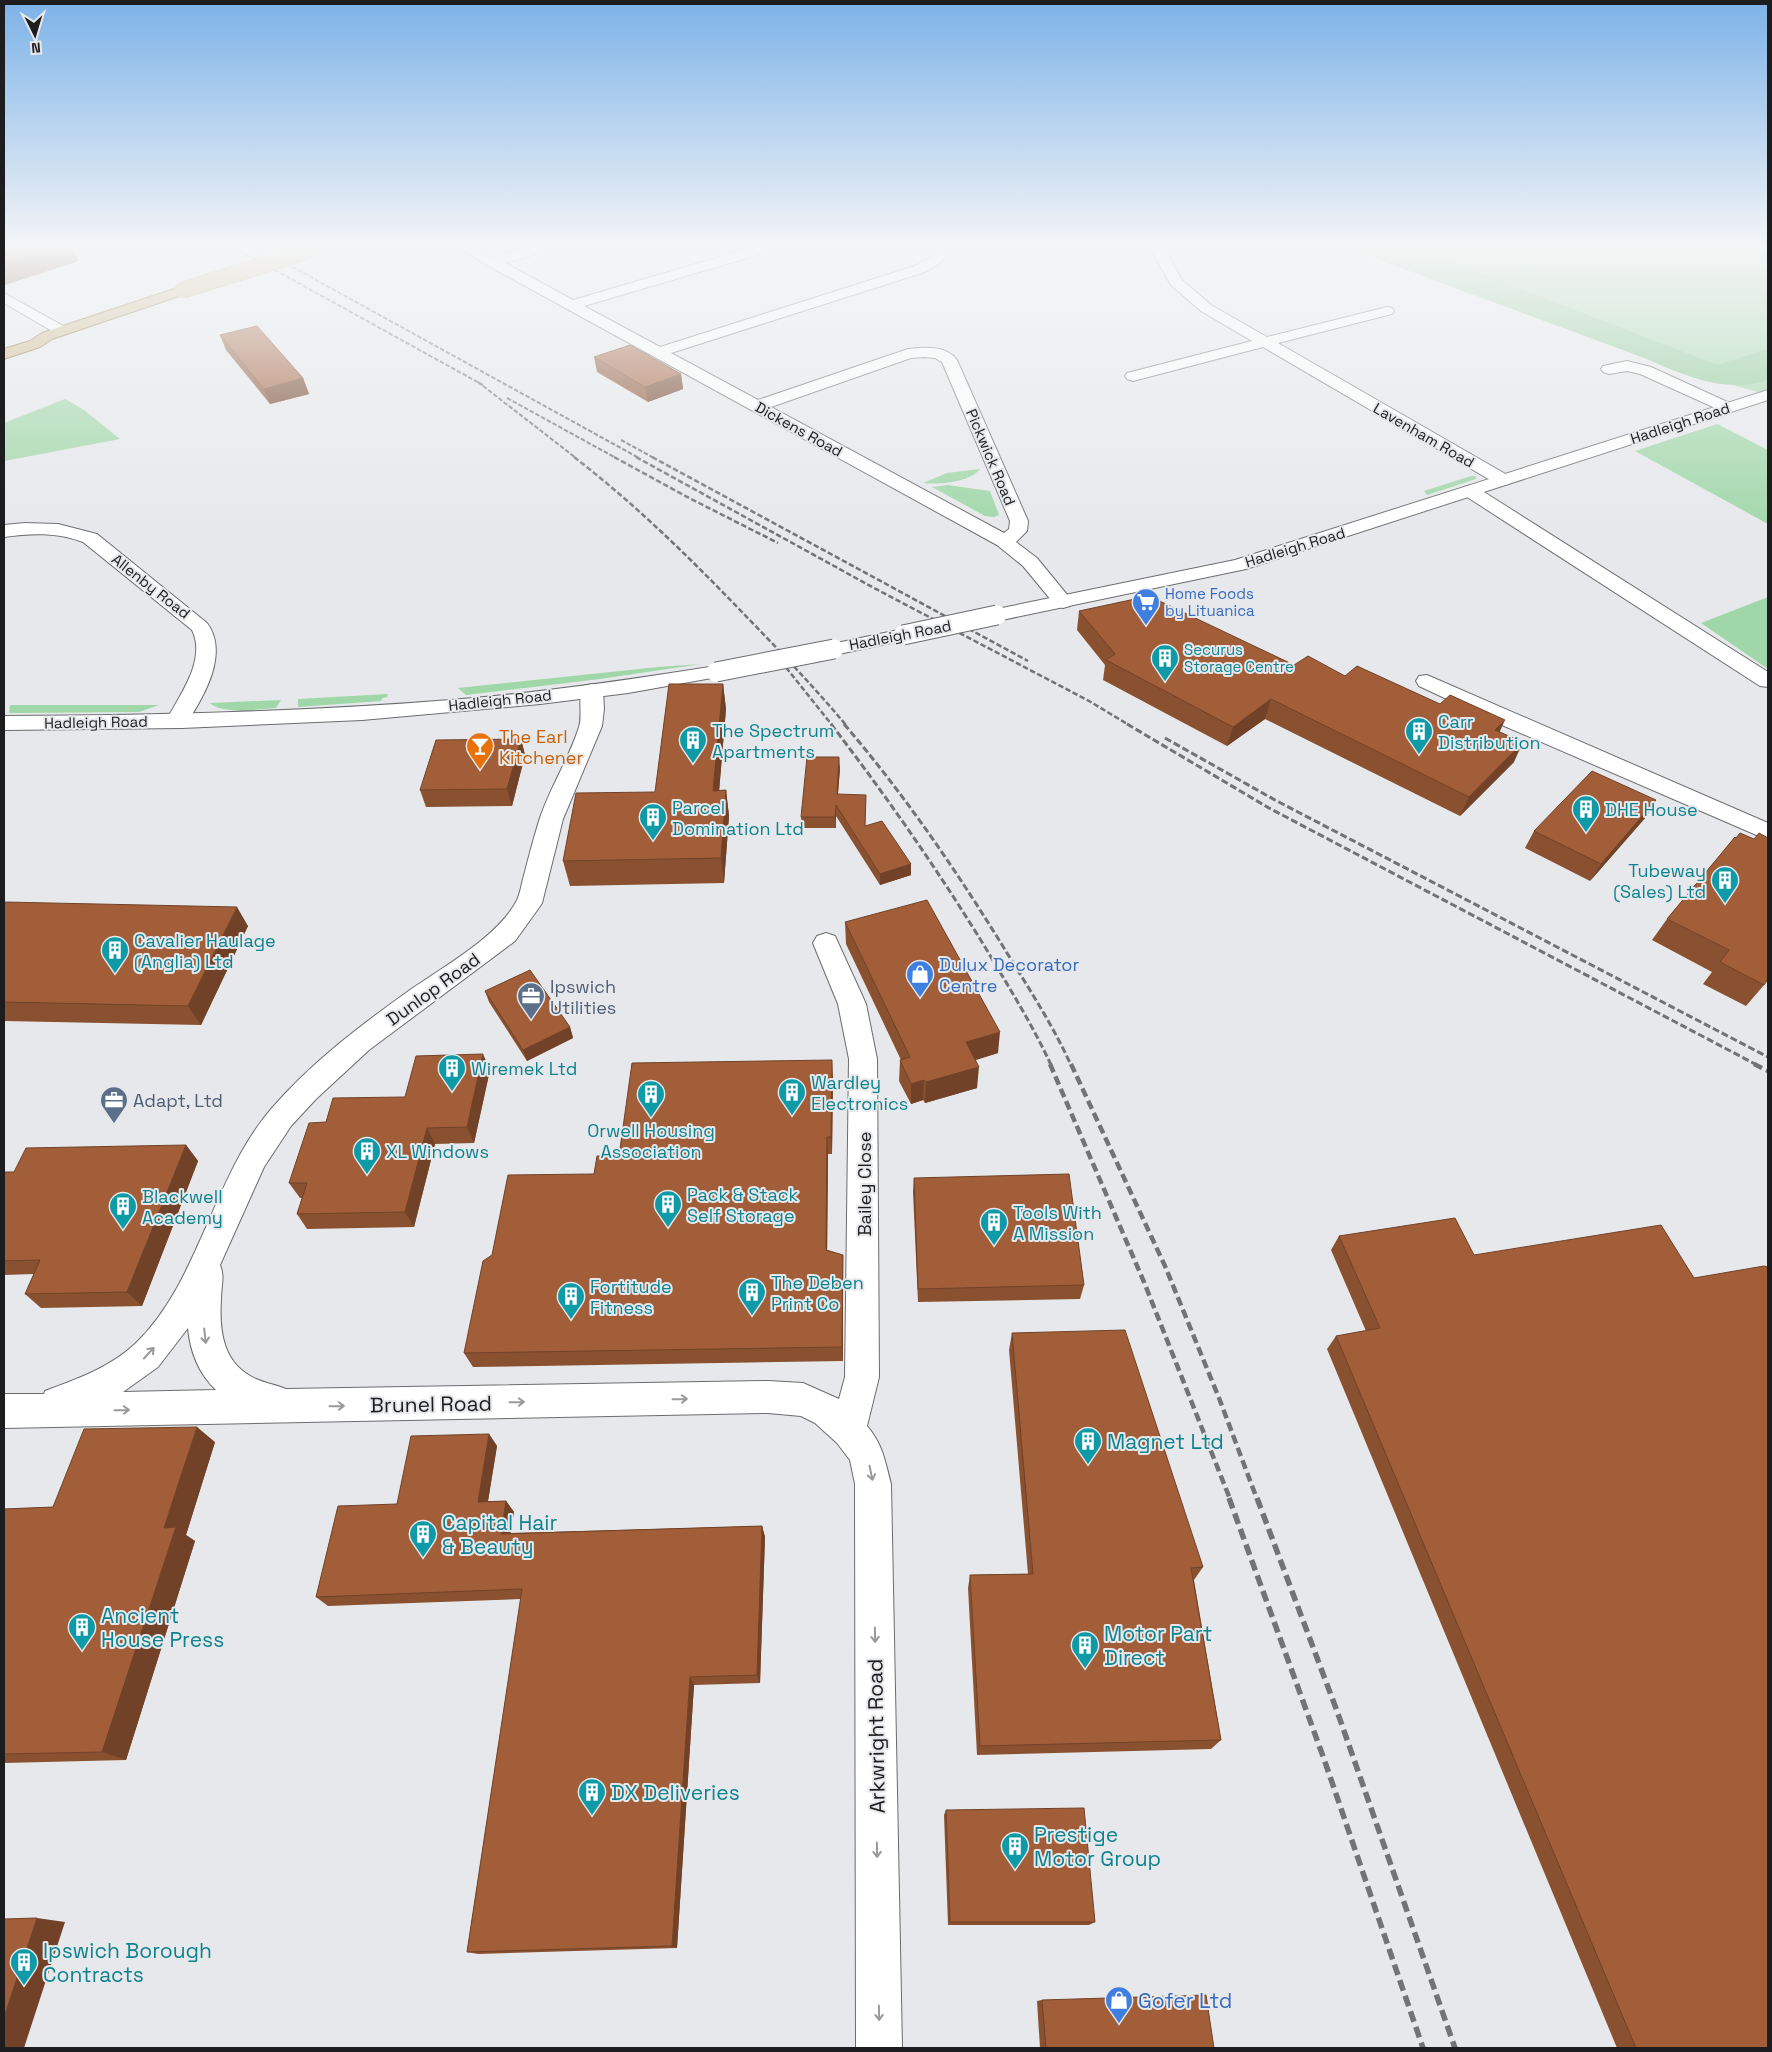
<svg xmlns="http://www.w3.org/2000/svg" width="1772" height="2052" font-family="'Space Grotesk',sans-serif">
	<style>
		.green { fill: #a0d7a8 }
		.forest { fill: #89c993 }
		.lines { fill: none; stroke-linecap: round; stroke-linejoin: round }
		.minor-casing { stroke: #6b6c6f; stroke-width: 2 }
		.tertiary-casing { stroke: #6b6c6f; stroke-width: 2 }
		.primary-casing { stroke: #775e27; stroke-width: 2 }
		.minor { fill: #fff; fill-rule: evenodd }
		.tertiary { fill: #fff; fill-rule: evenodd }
		.primary { fill: #cab380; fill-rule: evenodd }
		.rail-far4 { stroke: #727375; stroke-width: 2; stroke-dasharray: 4.5 2; stroke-linecap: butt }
		.rail-far3 { stroke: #727375; stroke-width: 2.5; stroke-dasharray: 5.5 2.5; stroke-linecap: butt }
		.rail-far2 { stroke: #727375; stroke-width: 3; stroke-dasharray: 7 3; stroke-linecap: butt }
		.rail-far1 { stroke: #727375; stroke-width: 4.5; stroke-dasharray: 9 4.5; stroke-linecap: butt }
		.rail { stroke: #727375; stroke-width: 5.5; stroke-dasharray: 11 5.5; stroke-linecap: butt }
		.tertiary-bridge-casing { stroke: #6b6c6f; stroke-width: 21; stroke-linecap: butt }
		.primary-bridge-casing { stroke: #775e27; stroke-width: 17; stroke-linecap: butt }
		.tertiary-bridge { stroke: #fff; stroke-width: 19 }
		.primary-bridge { stroke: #cab380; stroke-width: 16 }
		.wall { fill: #8a5131 }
		.shaded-wall { fill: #714228 }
		.building { fill: #a15e39; stroke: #714228 }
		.oneway { stroke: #99999a }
		.labels { text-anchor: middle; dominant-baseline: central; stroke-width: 4; stroke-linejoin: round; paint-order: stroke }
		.far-street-label { font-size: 15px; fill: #1d1d1f; stroke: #e7e8eb }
		.far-shop-label { font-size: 15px; fill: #366cbe; stroke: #e7e8eb; text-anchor: start }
		.far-culture-label { font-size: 15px; fill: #0d838f; stroke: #e7e8eb; text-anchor: start }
		.culture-label { font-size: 18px; fill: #0d838f; stroke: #e7e8eb; text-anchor: start }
		.food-label { font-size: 18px; fill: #c56008; stroke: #e7e8eb; text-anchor: start }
		.shop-label { font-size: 18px; fill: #366cbe; stroke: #e7e8eb; text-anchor: start }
		.service-label { font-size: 18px; fill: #4e5e75; stroke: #e7e8eb; text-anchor: start }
		.street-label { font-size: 18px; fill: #1d1d1f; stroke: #e7e8eb }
		.near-street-label { font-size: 21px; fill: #1d1d1f; stroke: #e7e8eb }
		.near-culture-label { font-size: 21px; fill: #0d838f; stroke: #e7e8eb; text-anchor: start }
		.near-shop-label { font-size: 21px; fill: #366cbe; stroke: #e7e8eb; text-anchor: start }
	</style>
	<rect width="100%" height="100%" fill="#e7e8eb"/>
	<!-- green -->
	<g class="green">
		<polygon points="1359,248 1768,248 1768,395 1691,373"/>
		<polygon points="65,399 84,410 120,439 4,461 4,423"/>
		<polygon points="1717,424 1768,450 1768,524 1635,451"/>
		<path d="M980,469C970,482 940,485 923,483L947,473Z"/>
		<polygon points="1471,476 1476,476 1476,479 1427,495 1424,491"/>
		<polygon points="948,485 990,491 999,515 994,517 985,516 932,487"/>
		<polygon points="1768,597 1768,669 1701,623"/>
		<polygon points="701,664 600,679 466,695 458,688 658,667"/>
		<polygon points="388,694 387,697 382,698 381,701 298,707 298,699"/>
		<path d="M281,700L276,708C260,709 222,715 210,703Z"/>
		<polygon points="10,705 159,705 139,712 18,713 9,713"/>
	</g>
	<!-- forest -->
	<path class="forest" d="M1347,248H1415L1715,364H1720L1768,349V380C1726,394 1685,376 1647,359Z"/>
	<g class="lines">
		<!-- minor casing -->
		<g class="minor-casing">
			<g id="minor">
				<path d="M460,248H478L494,257L527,248H550L548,251L505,263L573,300L750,248H773L771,251L584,306L660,347L915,266L929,258L937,248H952L939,264L925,272L671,353L758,400L908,349C924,347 947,345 957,360L1028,521L1027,531L1016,542L1037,558L1073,602L1070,606L1063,608L1056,606L1023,566L997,545L487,265ZM924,357L935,358L942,362L1010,521L1009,529L1004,533L771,407L911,358Z"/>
				<polygon points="1150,248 1164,248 1182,280 1211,305 1267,337 1387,307 1392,308 1394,311 1392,314 1278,343 1509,476 1512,480 1509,484 1503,485 1497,484 1263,347 1133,381 1127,379 1125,376 1127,373 1252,341 1201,311 1171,285"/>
				<polygon points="4,293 67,328 70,331 67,334 57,334 4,303"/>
				<polygon points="1627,361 1651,367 1734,405 1736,408 1734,411 1722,411 1640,374 1627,371 1609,374 1603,372 1601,369 1603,366"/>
				<polygon points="1470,486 1476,487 1768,672 1768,687 1760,686 1464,495 1461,491 1464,487"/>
				<path d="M25,523L58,524L97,534L207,623C230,654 203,698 185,726L177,728L169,726L166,721C179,696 207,660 192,630L83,542C57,532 31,533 4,537V525Z"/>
				<polygon points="1427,675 1768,823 1768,840 1502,725 1419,686 1416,681 1419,676"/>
				<path d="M592,684L600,686L603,691L604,709L602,726L563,819L542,903L538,909L515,941L369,1050L316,1099L291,1126L264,1167L220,1265C225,1277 221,1286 221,1299C219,1332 223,1364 256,1379C265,1383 276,1385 286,1389L768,1381L803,1383L839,1399L845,1377L849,1059L838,1004L813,943L817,936L826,933L835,936L866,1004L877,1059L879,1377L867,1426C883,1445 885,1461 891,1484L902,2048H856L855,1484L850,1460L837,1443L815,1423L801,1416L768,1413L4,1428V1394H44L45,1391C77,1379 109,1368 135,1344C200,1282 212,1177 272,1108C312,1062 361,1025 410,990C443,967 497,937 516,902C520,895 521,886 523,879C528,860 533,840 539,821C549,789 569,759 579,727C583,715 577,697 584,686ZM188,1328C190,1351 199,1374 216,1390L123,1392L158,1367Z"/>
			</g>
		</g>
		<!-- tertiary casing -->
		<g class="tertiary-casing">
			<g id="tertiary">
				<polygon points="1768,390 1768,400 1246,569 997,621 990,619 987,615 990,611 997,609 1235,560"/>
				<polygon points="903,629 910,631 913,635 910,639 834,655 827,653 824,649 827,645"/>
				<path d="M716,666L723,668L727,672L723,676L628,693L540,704L362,720L182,728L4,730V716C153,715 301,712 450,700C539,693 628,680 716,666Z"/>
			</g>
		</g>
		<!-- primary casing -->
		<g class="primary-casing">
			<polygon id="primary" points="183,286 188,287 190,290 188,293 52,339 40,347 4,359 4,349 30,341 42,333"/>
		</g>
		<!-- minor -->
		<use href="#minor" class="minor"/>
		<!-- tertiary -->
		<use href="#tertiary" class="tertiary"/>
		<!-- primary -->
		<use href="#primary" class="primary"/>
		<!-- rail-far4 -->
		<g class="rail-far4">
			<polyline points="235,248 483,385"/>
			<polyline points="258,248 639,458"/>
			<polyline points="478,382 576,458"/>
			<polyline points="507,398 616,458"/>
			<polyline points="621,440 654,458"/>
		</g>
		<!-- rail-far3 -->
		<g class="rail-far3">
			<path d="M574,457C635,504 689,557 742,612C778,649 813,686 846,725"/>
			<polyline points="614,457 691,499 778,543"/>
			<polyline points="636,457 874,588 1089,701 1129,725"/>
			<polyline points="652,457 1028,661"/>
			<polyline points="776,655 832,725"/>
		</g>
		<!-- rail-far2 -->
		<g class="rail-far2">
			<path d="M831,724C887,797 940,873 988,952C1010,989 1033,1026 1051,1065"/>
			<path d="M844,724C905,795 958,873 1007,953C1030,990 1053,1026 1071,1065"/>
			<polyline points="1127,724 1269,808 1757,1065"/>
			<polyline points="1165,738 1275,800 1768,1057"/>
		</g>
		<!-- rail-far1 -->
		<g class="rail-far1">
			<polyline points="1050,1064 1144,1282 1230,1499"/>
			<polyline points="1071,1064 1165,1266 1219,1398 1257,1499"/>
			<polyline points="1754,1064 1768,1071"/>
		</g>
		<!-- rail -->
		<g class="rail">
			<polyline points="1229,1498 1324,1759 1423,2048"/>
			<polyline points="1257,1498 1337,1711 1455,2048"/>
		</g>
		<!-- tertiary-bridge casing -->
		<g class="tertiary-bridge-casing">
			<g id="tertiary-bridge">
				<polyline points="903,635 997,615"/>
				<polyline points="716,672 834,649"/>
			</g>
		</g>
		<!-- primary-bridge casing -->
		<g class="primary-bridge-casing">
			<polyline id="primary-bridge" points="183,290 311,250"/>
		</g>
		<!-- tertiary-bridge -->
		<use href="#tertiary-bridge" class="tertiary-bridge"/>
		<!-- primary-bridge -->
		<use href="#primary-bridge" class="primary-bridge"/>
	</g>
	<!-- wall -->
	<g class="wall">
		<polygon points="220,335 303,378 309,394 270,404 226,350"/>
		<polygon points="594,357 681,374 683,389 648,402 597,372"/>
		<polygon points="1079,611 1294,665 1345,676 1500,732 1514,762 1460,816 1265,719 1227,746 1103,680 1105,665 1077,630"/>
		<polygon points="723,684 726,709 719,791 726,790 729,816 724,883 570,886 563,861 655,792"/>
		<polygon points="521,739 525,755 512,806 426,807 420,790"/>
		<polygon points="840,768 838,794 866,806 865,826 911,875 880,885 836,816 836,828 802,828 801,817"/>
		<polygon points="1656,800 1646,817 1590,881 1525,848 1534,831"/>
		<polygon points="1735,837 1764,985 1746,1006 1703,984 1712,972 1652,940 1667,919"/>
		<polygon points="4,902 248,926 201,1025 4,1021"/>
		<polygon points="845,922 998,1053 976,1060 977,1088 925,1103 923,1100 911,1104 899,1081 900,1060 901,1060 846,944"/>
		<polygon points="485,991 570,1027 573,1038 527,1061 489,1002"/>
		<polygon points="490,1070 474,1143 435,1144 414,1227 307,1229 297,1214 302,1198 300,1198 289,1183 326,1122"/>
		<polygon points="833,1077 832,1154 828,1154 827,1250 843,1255 843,1361 473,1367 464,1353 492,1255 619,1156"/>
		<polygon points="186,1145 198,1161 142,1306 41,1308 25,1294 34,1274 4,1275 4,1172 14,1172"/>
		<polygon points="914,1178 1084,1285 1080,1299 918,1302 913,1192"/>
		<polygon points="1339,1236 1474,1255 1694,1278 1768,2048 1617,2048 1327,1349 1336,1336 1366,1331 1331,1250"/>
		<polygon points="1012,1333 1203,1567 1194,1580 1221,1740 1211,1749 977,1755 968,1588 970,1575 1028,1574 1009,1350"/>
		<polygon points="489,1434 497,1446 488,1501 506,1501 514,1512 510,1533 762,1526 765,1537 760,1683 694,1685 677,1948 478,1954 467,1952 521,1599 328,1606 316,1597 397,1504"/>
		<polygon points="215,1442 186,1535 195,1541 126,1760 4,1763 4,1509 53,1507"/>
		<polygon points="946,1810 1095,1922 1089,1925 948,1925 944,1815"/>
		<polygon points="1042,2000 1214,2048 1040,2048 1037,2001"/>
	</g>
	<!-- shaded-wall -->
	<g class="shaded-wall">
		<polygon points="53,248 73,248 79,261 5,285 4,282 4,263"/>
		<polygon points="681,374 683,389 648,402 645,387"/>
		<polygon points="303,378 309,394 270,404 264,389"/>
		<polygon points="723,684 726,709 717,816 713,791"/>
		<polygon points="1271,699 1265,719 1227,746 1233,727"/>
		<polygon points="1505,720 1496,740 1495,730"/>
		<polygon points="521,739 525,755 512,806 507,789"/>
		<polygon points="1523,742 1514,762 1460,816 1469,797"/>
		<polygon points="839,757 840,768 837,805 837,794"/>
		<polygon points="726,790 729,816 724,883 721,858"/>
		<polygon points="1656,800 1646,817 1590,881 1601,864"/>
		<polygon points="836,805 836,828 835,817"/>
		<polygon points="911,864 911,875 880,885 880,874"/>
		<polygon points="237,907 248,926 201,1025 188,1006"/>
		<polygon points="570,1027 573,1038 527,1061 523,1050"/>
		<polygon points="1000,1032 998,1053 965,1063 966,1042"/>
		<polygon points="483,1054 490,1070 474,1143 467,1127"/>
		<polygon points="832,1060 833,1077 832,1154 831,1137"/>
		<polygon points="979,1067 977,1088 925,1103 926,1082"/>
		<polygon points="924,1080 923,1100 911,1104 911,1084"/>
		<polygon points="427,1128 435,1144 414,1227 405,1212"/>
		<polygon points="827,1137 828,1154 827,1265 826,1250"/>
		<polygon points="186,1145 198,1161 142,1306 127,1292"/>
		<polygon points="843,1255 843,1361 842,1347"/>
		<polygon points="197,1427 215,1442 186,1535 195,1541 126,1760 102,1752 164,1528"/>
		<polygon points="489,1434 497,1446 486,1513 478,1502"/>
		<polygon points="506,1501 514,1512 509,1544 501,1534"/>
		<polygon points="762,1526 765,1537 760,1683 757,1675"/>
		<polygon points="690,1677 694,1685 677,1948 672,1946"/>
		<polygon points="37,1918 65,1922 24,2048 4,2048 4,2017"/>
	</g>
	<!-- building -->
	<g class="building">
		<polygon points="4,248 53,248 4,263"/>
		<polygon points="257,326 303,378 264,389 220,335"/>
		<polygon points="630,345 681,374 645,387 594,357"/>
		<polygon points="1149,596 1294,665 1308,656 1345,676 1357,666 1440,704 1450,695 1505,720 1495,730 1523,742 1469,797 1271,699 1233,727 1106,660 1115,654 1079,611"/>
		<polygon points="669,684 723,684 713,791 726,790 721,858 563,861 576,793 655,792"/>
		<polygon points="521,739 507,789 420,790 436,740"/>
		<polygon points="807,757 839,757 837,794 866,795 865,826 882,821 911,864 880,874 836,805 835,817 801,817"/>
		<polygon points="1592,771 1656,800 1601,864 1534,831"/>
		<polygon points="1740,833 1754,839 1759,833 1768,838 1768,979 1764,985 1720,962 1729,950 1667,919 1735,837 1736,838"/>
		<polygon points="927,900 1000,1032 966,1042 979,1067 926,1082 924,1080 911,1084 900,1060 910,1057 845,922"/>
		<polygon points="4,902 237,907 188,1006 4,1002"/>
		<polygon points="530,970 570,1027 523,1050 485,991"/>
		<polygon points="483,1054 467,1127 427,1128 405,1212 297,1214 307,1183 289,1183 309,1123 326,1122 333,1098 405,1097 416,1056"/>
		<polygon points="832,1060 831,1137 827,1137 826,1250 843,1255 842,1347 464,1353 483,1261 492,1255 508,1175 594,1174 597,1156 619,1156 632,1063"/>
		<polygon points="186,1145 127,1292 25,1294 40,1260 4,1261 4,1172 14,1172 26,1148"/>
		<polygon points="1069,1174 1084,1285 918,1289 914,1178"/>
		<polygon points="1455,1218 1474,1255 1661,1225 1694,1278 1764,1266 1768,1267 1768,2048 1636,2048 1336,1336 1380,1328 1339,1236"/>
		<polygon points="1125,1330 1203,1567 1191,1568 1221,1740 980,1746 970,1575 1033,1574 1012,1333"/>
		<polygon points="197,1427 164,1528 176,1527 102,1752 4,1754 4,1509 53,1507 84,1429"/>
		<polygon points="489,1434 478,1502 506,1501 501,1534 762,1526 757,1675 690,1677 672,1946 467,1952 522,1589 316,1597 338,1506 397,1504 411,1436"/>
		<polygon points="1084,1808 1095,1922 950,1922 946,1810"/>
		<polygon points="37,1918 4,2017 4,1919"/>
		<polygon points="1206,1995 1214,2048 1046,2048 1042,2000"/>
	</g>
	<!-- one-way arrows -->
	<defs><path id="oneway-shaft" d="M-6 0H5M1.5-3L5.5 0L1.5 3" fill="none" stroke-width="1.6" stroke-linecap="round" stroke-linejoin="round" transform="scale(1.25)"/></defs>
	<g class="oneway">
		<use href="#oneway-shaft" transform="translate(205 1336) rotate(84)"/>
		<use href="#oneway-shaft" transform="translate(149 1353) rotate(-47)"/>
		<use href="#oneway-shaft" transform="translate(680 1399) rotate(-1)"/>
		<use href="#oneway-shaft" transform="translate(517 1402) rotate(-1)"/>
		<use href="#oneway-shaft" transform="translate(337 1406) rotate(-1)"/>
		<use href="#oneway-shaft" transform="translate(122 1410) rotate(-1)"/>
		<use href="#oneway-shaft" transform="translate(871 1473) rotate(78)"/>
		<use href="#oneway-shaft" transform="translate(875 1635) rotate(89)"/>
		<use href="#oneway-shaft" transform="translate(877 1850) rotate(89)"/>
		<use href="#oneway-shaft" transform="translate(879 2013) rotate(89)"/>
	</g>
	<!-- sky -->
	<linearGradient id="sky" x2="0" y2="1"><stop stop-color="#7cb2e8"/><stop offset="0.46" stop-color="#f4f5f6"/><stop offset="1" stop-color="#f4f5f6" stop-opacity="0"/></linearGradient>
	<rect width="1772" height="536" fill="url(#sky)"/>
	<!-- icons -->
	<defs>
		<g id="supermarket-pin" transform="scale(1.4375)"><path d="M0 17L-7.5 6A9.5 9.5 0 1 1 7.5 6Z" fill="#3f7fe0" stroke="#e7e8eb"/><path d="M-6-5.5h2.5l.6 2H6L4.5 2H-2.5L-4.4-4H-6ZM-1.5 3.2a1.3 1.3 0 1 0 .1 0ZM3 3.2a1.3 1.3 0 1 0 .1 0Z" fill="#fff"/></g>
		<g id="building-pin" transform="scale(1.4375)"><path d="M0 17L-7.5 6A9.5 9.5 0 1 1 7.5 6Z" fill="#0f9aa8" stroke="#e7e8eb"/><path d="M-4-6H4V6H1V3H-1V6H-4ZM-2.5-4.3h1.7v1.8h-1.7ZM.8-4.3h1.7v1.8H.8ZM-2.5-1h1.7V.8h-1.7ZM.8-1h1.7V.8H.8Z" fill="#fff"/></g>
		<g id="bar-pin" transform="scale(1.4375)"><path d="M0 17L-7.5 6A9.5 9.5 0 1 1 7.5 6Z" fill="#e8710a" stroke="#e7e8eb"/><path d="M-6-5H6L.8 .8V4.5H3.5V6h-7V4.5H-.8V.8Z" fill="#fff"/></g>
		<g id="shop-pin" transform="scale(1.4375)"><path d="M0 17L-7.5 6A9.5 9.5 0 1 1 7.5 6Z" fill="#3f7fe0" stroke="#e7e8eb"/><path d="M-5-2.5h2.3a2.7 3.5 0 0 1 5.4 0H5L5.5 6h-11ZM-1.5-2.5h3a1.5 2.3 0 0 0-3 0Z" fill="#fff"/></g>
		<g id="office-pin" transform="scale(1.4375)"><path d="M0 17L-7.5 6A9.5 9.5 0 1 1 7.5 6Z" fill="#5c6f8a" stroke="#e7e8eb"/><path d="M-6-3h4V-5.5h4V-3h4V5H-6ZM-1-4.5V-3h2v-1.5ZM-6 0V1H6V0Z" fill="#fff"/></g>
	</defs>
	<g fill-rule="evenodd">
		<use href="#supermarket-pin" x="1146" y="602"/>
		<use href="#building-pin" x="1165" y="658"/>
		<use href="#building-pin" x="1419" y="731"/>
		<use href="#building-pin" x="693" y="740"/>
		<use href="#bar-pin" x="480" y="746"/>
		<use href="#building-pin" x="1586" y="809"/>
		<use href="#building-pin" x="653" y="817"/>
		<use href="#building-pin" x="1725" y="880"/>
		<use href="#building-pin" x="115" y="950"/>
		<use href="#shop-pin" x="920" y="974"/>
		<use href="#office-pin" x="531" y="996"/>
		<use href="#building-pin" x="452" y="1068"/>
		<use href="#building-pin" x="792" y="1092"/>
		<use href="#building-pin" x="651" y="1094"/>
		<use href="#office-pin" x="114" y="1100"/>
		<use href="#building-pin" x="367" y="1151"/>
		<use href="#building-pin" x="668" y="1204"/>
		<use href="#building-pin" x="123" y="1206"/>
		<use href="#building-pin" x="994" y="1222"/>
		<use href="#building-pin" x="752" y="1292"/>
		<use href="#building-pin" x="571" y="1296"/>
		<use href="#building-pin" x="1088" y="1441"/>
		<use href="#building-pin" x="423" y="1534"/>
		<use href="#building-pin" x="82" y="1627"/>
		<use href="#building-pin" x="1085" y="1645"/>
		<use href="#building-pin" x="592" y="1792"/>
		<use href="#building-pin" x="1015" y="1846"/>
		<use href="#building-pin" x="24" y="1962"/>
		<use href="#shop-pin" x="1119" y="2000"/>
	</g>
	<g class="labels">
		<!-- far-street labels -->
		<g class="far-street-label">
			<text transform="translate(1680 423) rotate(-18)">Hadleigh Road</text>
			<text transform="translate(799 429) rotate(29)">Dickens Road</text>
			<text transform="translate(1424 435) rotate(30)">Lavenham Road</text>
			<text transform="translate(991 457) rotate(67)">Pickwick Road</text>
			<text transform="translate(1295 547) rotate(-17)">Hadleigh Road</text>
			<text transform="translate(151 586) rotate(38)">Allenby Road</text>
			<text transform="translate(900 635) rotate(-11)">Hadleigh Road</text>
			<text transform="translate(500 700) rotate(-6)">Hadleigh Road</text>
			<text transform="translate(96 722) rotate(-1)">Hadleigh Road</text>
		</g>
		<!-- far-shop labels -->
		<g class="far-shop-label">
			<text x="1165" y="593">Home Foods<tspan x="1165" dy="17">by Lituanica</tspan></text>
		</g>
		<!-- far-culture labels -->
		<g class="far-culture-label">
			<text x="1184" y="649">Securus<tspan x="1184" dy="17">Storage Centre</tspan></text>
		</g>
		<!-- culture labels -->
		<g class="culture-label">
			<text x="1438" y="721">Carr<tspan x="1438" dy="21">Distribution</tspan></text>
			<text x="712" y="730">The Spectrum<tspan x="712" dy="21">Apartments</tspan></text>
			<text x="672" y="807">Parcel<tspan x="672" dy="21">Domination Ltd</tspan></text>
			<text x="1605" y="809">DHE House</text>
			<text x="1706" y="870" text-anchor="end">Tubeway<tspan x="1706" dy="21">(Sales) Ltd</tspan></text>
			<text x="134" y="940">Cavalier Haulage<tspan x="134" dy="21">(Anglia) Ltd</tspan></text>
			<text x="471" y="1068">Wiremek Ltd</text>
			<text x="811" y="1082">Wardley<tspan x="811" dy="21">Electronics</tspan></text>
			<text x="651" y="1130" text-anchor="middle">Orwell Housing<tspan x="651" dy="21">Association</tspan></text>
			<text x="386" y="1151">XL Windows</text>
			<text x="687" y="1194">Pack &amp; Stack<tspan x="687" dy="21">Self Storage</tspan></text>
			<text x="142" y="1196">Blackwell<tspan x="142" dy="21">Academy</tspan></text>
			<text x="1013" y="1212">Tools With<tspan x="1013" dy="21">A Mission</tspan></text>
			<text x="771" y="1282">The Deben<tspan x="771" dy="21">Print Co</tspan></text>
			<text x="590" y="1286">Fortitude<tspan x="590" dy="21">Fitness</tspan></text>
		</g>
		<!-- food labels -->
		<g class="food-label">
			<text x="499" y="736">The Earl<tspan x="499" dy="21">Kitchener</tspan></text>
		</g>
		<!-- shop labels -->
		<g class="shop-label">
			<text x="939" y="964">Dulux Decorator<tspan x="939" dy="21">Centre</tspan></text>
		</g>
		<!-- service labels -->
		<g class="service-label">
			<text x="550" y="986">Ipswich<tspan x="550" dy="21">Utilities</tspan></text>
			<text x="133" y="1100">Adapt, Ltd</text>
		</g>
		<!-- street labels -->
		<g class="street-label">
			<text transform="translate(433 989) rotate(-36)">Dunlop Road</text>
			<text transform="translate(864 1184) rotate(-90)">Bailey Close</text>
		</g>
		<!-- near-street labels -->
		<g class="near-street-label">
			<text transform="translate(431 1404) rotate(-1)">Brunel Road</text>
			<text transform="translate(876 1736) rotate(-91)">Arkwright Road</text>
		</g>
		<!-- near-culture labels -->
		<g class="near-culture-label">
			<text x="1107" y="1441">Magnet Ltd</text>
			<text x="442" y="1522">Capital Hair<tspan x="442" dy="24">&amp; Beauty</tspan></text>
			<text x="101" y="1615">Ancient<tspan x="101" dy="24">House Press</tspan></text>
			<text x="1104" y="1633">Motor Part<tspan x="1104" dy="24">Direct</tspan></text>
			<text x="611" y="1792">DX Deliveries</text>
			<text x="1034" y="1834">Prestige<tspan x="1034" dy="24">Motor Group</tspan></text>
			<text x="43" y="1950">Ipswich Borough<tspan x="43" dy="24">Contracts</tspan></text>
		</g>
		<!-- near-shop labels -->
		<g class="near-shop-label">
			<text x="1138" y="2000">Gofer Ltd</text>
		</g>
	</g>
	<!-- border -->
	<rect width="1772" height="2052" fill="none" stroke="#1d1d1f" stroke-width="10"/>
	<!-- north arrow -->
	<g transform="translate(35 35) rotate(175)" stroke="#e7e8eb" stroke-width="4" paint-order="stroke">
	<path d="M0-4L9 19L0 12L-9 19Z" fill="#1d1d1f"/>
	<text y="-8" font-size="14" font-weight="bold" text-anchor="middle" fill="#1d1d1f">N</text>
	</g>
</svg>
